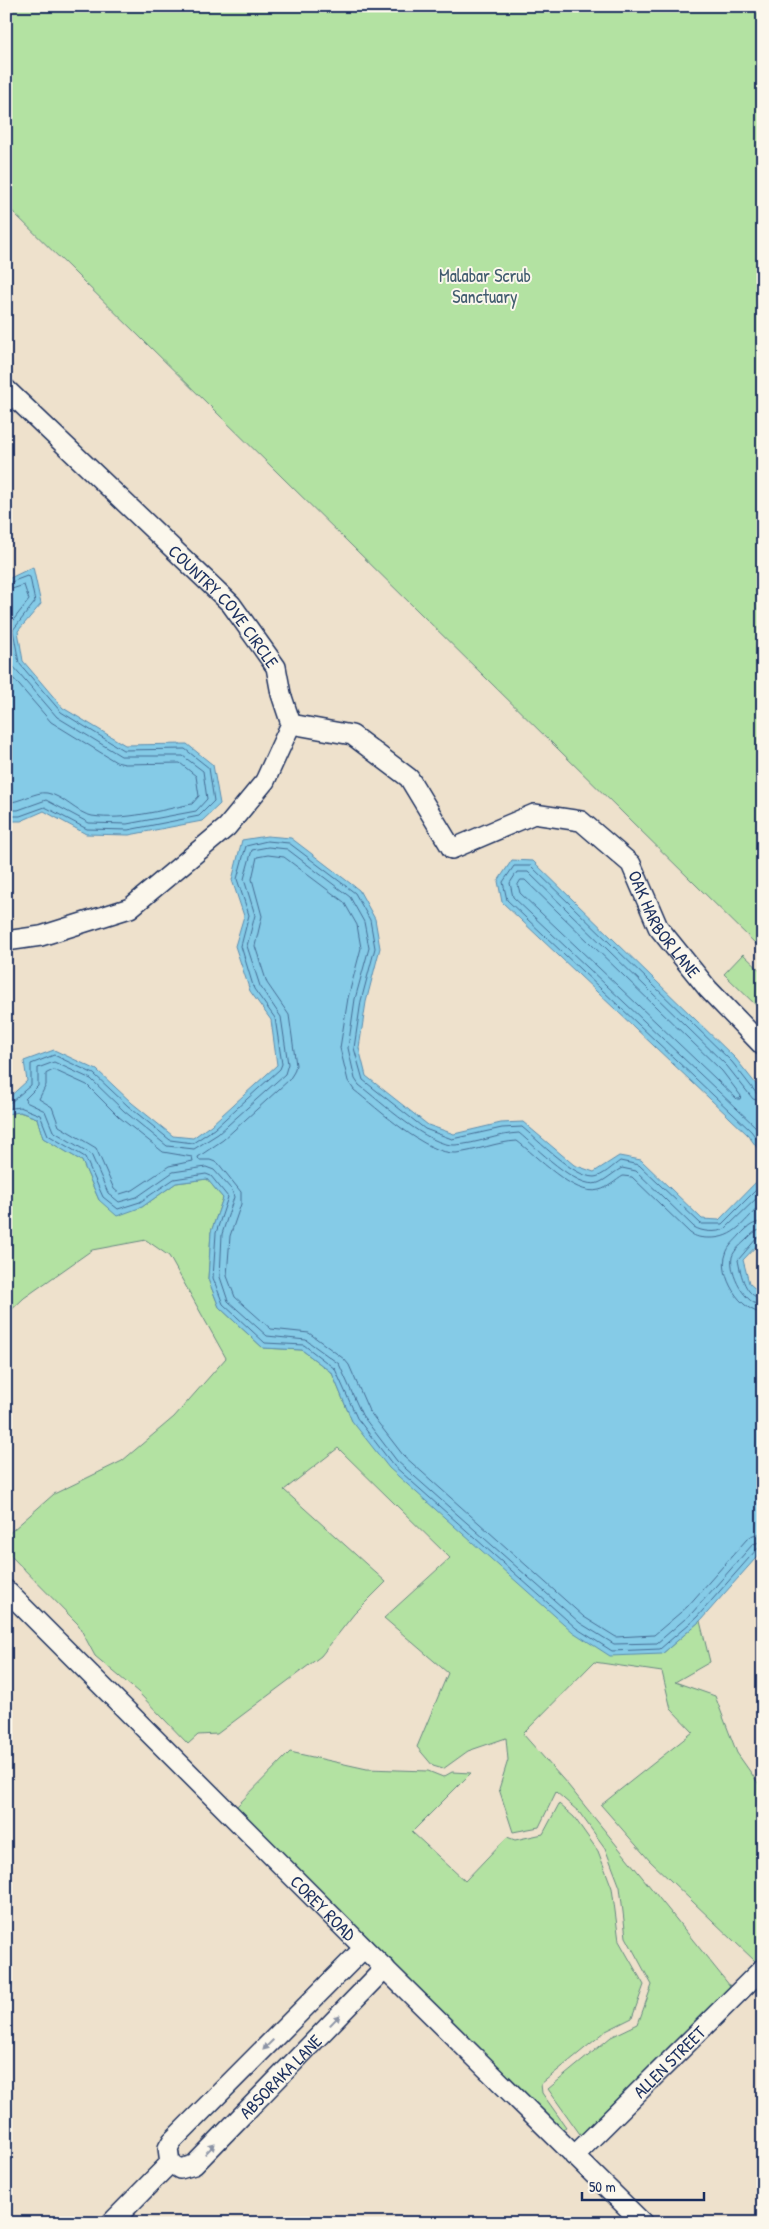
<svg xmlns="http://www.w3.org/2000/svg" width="769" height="2229" font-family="'Patrick Hand',sans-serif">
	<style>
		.green { fill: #b3e2a2; stroke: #678880 }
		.water { fill: #85cbe7; stroke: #5b8db0 }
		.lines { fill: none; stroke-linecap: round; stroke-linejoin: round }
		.shore { stroke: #456d95; stroke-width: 1 }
		.street-casing { stroke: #1b2f5e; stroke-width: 22 }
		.street { stroke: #fbf7ec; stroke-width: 19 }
		.oneway { fill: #8b93a5 }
		.labels { text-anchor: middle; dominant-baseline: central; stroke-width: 4; stroke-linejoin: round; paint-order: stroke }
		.park-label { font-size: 18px; fill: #415c6f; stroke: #fbf7ec }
		.street-label { font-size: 18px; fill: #1b2f5e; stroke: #fbf7ec }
	</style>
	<rect width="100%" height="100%" fill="#eee1cc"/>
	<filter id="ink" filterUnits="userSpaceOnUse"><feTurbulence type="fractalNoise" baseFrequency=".02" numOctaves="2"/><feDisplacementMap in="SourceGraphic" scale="10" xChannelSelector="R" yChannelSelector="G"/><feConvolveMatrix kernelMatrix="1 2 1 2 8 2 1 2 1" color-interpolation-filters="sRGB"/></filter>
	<g filter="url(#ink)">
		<!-- green -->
		<g class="green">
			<polygon points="6,6 763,6 763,951 6,205"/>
			<polygon points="743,954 763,973 763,1012 724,974"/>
			<polygon points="19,1112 37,1118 43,1138 82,1161 99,1200 142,1207 176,1183 207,1179 223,1198 211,1232 208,1279 219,1307 263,1348 302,1350 332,1373 352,1421 662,1654 700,1621 710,1662 675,1682 715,1696 737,1753 763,1790 763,1953 755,1961 650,1861 601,1805 693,1732 671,1709 662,1672 594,1662 523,1734 568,1785 730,1986 582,2137 548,2089 611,2037 638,2024 652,1985 626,1937 620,1887 605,1848 579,1812 556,1792 539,1827 513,1832 499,1789 508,1760 506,1738 468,1751 443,1769 433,1766 417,1747 448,1673 384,1618 450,1558 338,1448 284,1490 386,1582 354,1614 321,1656 217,1734 198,1735 188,1744 138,1692 95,1656 78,1624 6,1551 6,1536 54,1494 122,1461 174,1417 226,1358 169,1256 146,1240 92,1250 24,1298 6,1315 6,1114"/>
			<polygon points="290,1752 367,1769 428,1771 443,1777 452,1772 471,1773 412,1832 465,1881 507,1837 515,1840 543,1834 559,1804 574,1817 598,1851 612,1888 619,1941 644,1985 632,2018 606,2031 541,2084 542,2093 566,2127 554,2135 230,1813"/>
		</g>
		<!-- water -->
		<g class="water">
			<polygon points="33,567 41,604 18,631 23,661 63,708 125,745 187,744 213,765 220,804 202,821 129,835 86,834 44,811 21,821 6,821 6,580"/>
			<polygon points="267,836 291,838 359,890 375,919 380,948 366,1002 359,1048 366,1076 428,1125 454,1134 501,1123 523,1122 574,1165 594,1172 619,1156 641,1160 702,1219 719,1220 760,1178 763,1172 763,1239 743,1260 749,1283 763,1296 763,1550 700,1621 662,1654 610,1656 573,1632 389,1468 352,1421 332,1373 302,1350 263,1348 219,1307 208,1279 211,1232 223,1198 207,1179 176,1183 142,1207 117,1216 99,1200 82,1161 43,1138 37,1118 20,1112 6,1114 6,1100 27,1081 24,1061 54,1050 97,1070 132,1103 173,1136 193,1138 211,1125 277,1065 271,1020 250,991 235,946 244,916 232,880 242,840"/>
			<polygon points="512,860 533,861 736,1059 763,1093 763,1156 748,1135 502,902 498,881"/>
		</g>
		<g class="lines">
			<!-- shore -->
			<g class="shore">
				<polyline points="6,584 27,576 30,577 35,602 13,630 19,663 61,712 123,750 185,749 209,768 214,801 199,816 128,830 87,829 45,807 20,816 6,816"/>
				<polyline points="6,591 24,585 29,600 7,628 13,666 57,717 121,756 183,756 203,771 207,799 196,811 127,824 89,823 46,800 18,810 6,810"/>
				<path d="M6,670L51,722L116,762L125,764L180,763L196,776L199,796L192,804C161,810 125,821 92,816C76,813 64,796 47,793C36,791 21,802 6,803"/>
				<polygon points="521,880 525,880 722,1071 741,1096 740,1099 737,1099 520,893 518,885"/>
				<polygon points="54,1070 87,1085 119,1117 163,1152 192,1157 193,1161 169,1166 133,1190 120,1194 114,1189 96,1148 59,1126 52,1107 39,1099 46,1085 46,1074"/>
				<polyline points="763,1096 757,1094 732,1062 531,866 514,866 503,882 507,900 751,1131 763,1147"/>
				<polyline points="763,1102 753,1099 727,1066 528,872 517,872 510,883 513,897 755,1126 763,1137"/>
				<path d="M6,1103L11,1102L31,1085V1064L54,1055L94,1074L128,1106L170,1140L193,1143L214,1129L280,1069L282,1064L275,1018L254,989L241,946L249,915L237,879L246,846L267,841L289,843L355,893L370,920L375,948L361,1001L354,1048L363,1080L425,1129L452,1139L502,1128L522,1127C538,1140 573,1177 594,1177C602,1177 614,1165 620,1161L639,1165L701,1224H722L763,1183"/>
				<polyline points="6,1109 20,1107 40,1115 48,1135 85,1157 103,1197 118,1209 140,1202 174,1179 206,1174 211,1176 228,1197 216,1233 213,1278 223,1304 265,1343 304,1345 335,1369 357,1418 393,1465 576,1628 612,1651 660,1649 697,1617 757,1549 763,1547"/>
				<path d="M763,1192L725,1229C716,1233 702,1232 694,1227L636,1171L622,1168C614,1172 606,1180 598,1183C577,1190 535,1146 519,1133C497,1134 477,1144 455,1145C429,1147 380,1101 359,1085L355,1079L348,1048L355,999L369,948L364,922L350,897L287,849L268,847L252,850L244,879L255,915L247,946L260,986L281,1017L288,1064L285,1074L218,1134L194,1149L167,1146L124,1111L91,1079L54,1062L38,1068V1086L25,1099L26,1102L45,1111L53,1131L91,1154L108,1193L119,1202L137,1197L173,1172L206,1167L214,1170L232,1190L234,1197L222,1234L220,1277L228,1301L267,1336L306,1340L339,1364L362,1415L397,1461L580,1623L614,1644L657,1643L692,1613L753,1544L763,1541"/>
				<path d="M763,1202C745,1220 735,1239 709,1238C701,1238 696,1237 690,1233L632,1177L623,1176C616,1180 608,1188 599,1190C574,1197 536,1155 517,1141C496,1142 477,1151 456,1153C427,1155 377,1108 354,1090L348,1081L340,1048L348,998L361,948L357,925L344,902L284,857L268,855L257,857L252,879L262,916L255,946L267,983L289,1015L296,1065L294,1072L289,1080L223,1140L198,1157L199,1160H210L218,1163L241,1192V1204L230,1236L227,1276L235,1297L271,1329L309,1333L344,1359L349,1365L369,1411L403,1455L584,1617L616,1637L654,1635L687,1607L747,1539L753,1535L763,1533"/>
				<path d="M763,1222C752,1222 747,1228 740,1235C735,1241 728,1246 726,1254C718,1274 740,1312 763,1313"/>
				<path d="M763,1230C755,1230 752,1234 747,1239C742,1244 734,1250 732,1257C729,1274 745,1305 763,1306"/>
				<path d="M763,1236L757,1238L738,1260C741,1275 745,1297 763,1299"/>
			</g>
			<!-- street casing -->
			<g class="street-casing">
				<g id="street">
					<path id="s1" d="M6,389L231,604L276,667L281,694L291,724L265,781L227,827L130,908L41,936L6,941"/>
					<path id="s2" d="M291,724L352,735L409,778L452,849L534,814L581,821L631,864L658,927L708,989L763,1046"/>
					<path id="s3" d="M6,1590L364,1948L643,2223"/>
					<path id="s4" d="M574,2156L763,1968"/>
					<path id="s5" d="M170,2163L180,2169L194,2165L385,1968"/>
					<polyline points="170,2163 168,2148 172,2141 364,1948"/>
					<polyline points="111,2223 170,2163"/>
				</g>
			</g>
			<!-- street -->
			<use href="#street" class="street"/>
		</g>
		<!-- one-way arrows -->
		<defs><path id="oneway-solid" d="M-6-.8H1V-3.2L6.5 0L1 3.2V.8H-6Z" transform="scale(1.25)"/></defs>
		<g class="oneway">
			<use href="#oneway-solid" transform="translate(335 2020) rotate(-46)"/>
			<use href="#oneway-solid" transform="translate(268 2045) rotate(135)"/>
			<use href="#oneway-solid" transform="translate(210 2149) rotate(-46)"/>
		</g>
	</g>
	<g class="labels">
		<!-- park labels -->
		<g class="park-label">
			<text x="485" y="275">Malabar Scrub<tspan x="485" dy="21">Sanctuary</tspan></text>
		</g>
		<!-- street labels -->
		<g class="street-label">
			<text stroke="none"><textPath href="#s1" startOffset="308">COUNTRY COVE CIRCLE</textPath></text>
			<text stroke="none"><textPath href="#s2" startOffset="488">OAK HARBOR LANE</textPath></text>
			<text stroke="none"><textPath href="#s3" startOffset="449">COREY ROAD</textPath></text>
			<text stroke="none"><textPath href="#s4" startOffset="134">ALLEN STREET</textPath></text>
			<text stroke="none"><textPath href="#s5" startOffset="150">ABSORAKA LANE</textPath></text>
		</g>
	</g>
	<!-- margin -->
	<rect width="769" height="2229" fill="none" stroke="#fbf7ec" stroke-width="25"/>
	<rect x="12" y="12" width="744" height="2204" fill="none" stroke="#1b2f5e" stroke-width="2" filter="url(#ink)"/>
	<!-- scale -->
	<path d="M582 2192v8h122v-8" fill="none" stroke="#1b2f5e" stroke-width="2.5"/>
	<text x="589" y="2192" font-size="15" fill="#1b2f5e" stroke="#fbf7ec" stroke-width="4" paint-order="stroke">50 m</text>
</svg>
